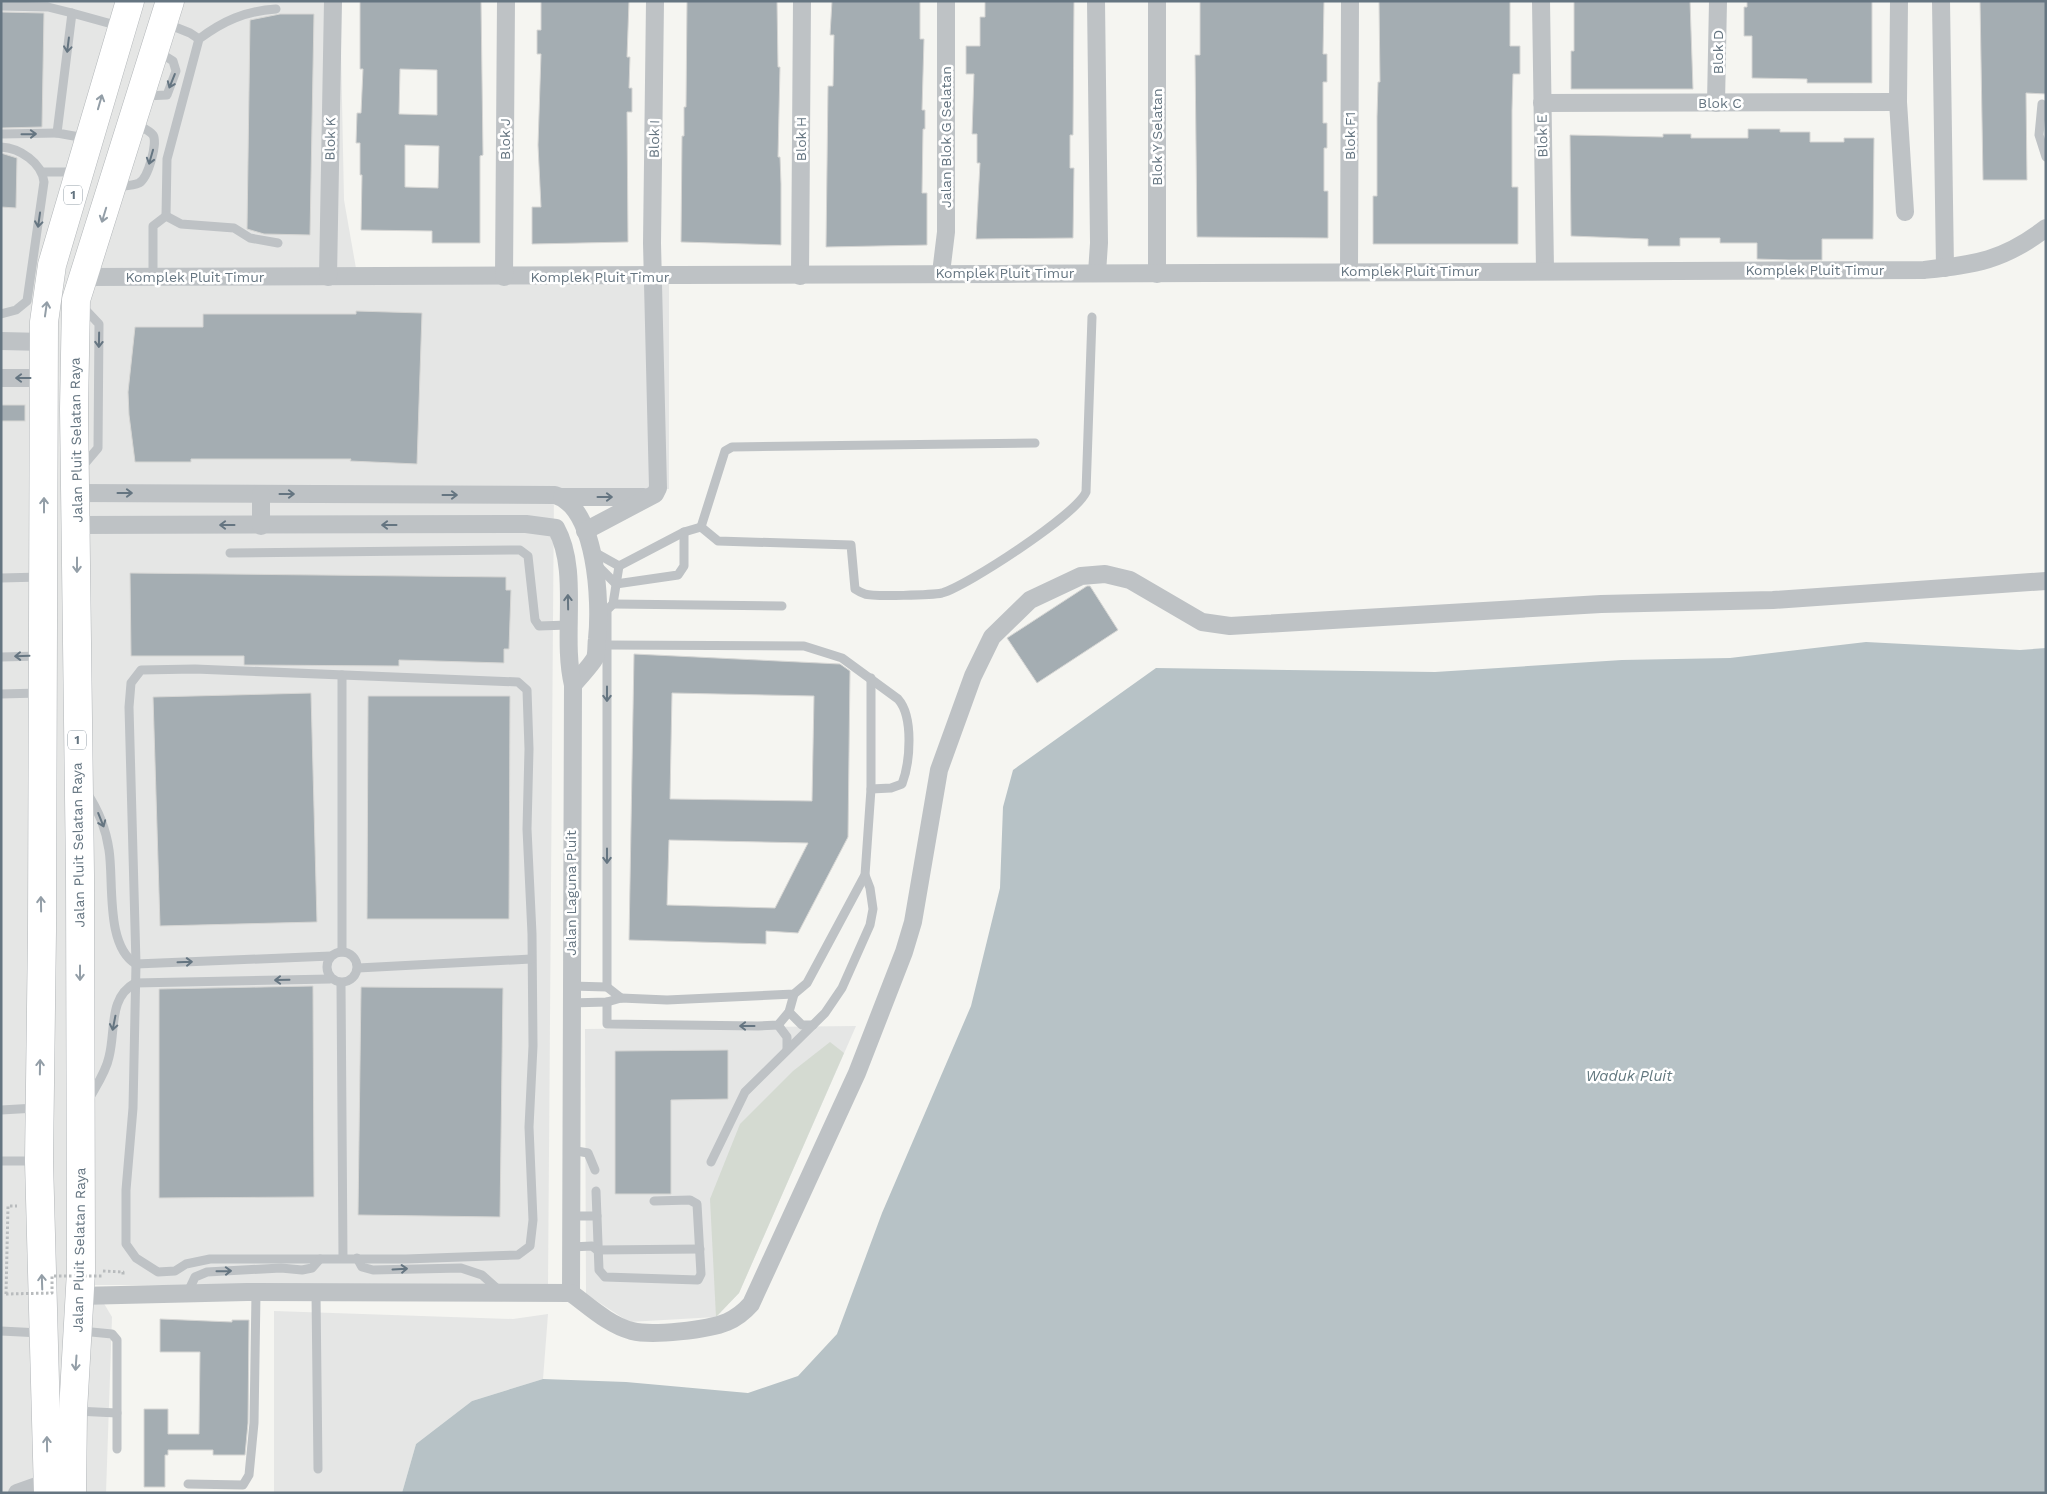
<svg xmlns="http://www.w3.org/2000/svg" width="2047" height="1494" font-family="'Work Sans',sans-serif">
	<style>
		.built { fill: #e5e6e5 }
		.green { fill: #d4dad1 }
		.water { fill: #b7c2c6 }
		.building { fill: #a4adb2; stroke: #d6d6d4; fill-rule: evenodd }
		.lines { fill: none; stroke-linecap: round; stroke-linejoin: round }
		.highway-casing { stroke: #b1b5b8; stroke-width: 29 }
		.path { stroke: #b8bbbd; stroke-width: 3; stroke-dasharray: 2.5 2.5; stroke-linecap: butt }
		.lane { stroke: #bec2c5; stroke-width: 9 }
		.street { stroke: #bec2c5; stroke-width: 18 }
		.highway { stroke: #fff; stroke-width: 28 }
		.path-bridge { stroke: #b8bbbd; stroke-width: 3; stroke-dasharray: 2.5 2.5; stroke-linecap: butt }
		.oneway { stroke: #657581 }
		.oneway2 { stroke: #939ea7 }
		.labels { text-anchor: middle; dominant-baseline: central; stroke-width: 5; stroke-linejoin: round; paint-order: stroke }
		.shield { fill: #fff; stroke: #939ea7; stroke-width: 1 }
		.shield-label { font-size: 12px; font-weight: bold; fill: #657581 }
		.street-label { font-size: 14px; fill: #657581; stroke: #fff }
		.water-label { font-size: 15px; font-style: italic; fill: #61777e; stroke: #fff }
	</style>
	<rect width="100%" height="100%" fill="#f5f5f1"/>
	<!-- built -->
	<g class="built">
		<polygon points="1,1 340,1 344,200 357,274 669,273 669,489 554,489 548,1285 93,1285 112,1317 106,1493 1,1493"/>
		<polygon points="856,1026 739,1293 716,1317 629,1322 586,1294 585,1029"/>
		<polygon points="274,1311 513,1319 548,1314 543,1379 472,1401 416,1444 402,1493 274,1493"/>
	</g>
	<!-- green -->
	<polygon class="green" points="830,1042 844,1053 739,1293 716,1317 710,1199 740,1124 793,1071"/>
	<!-- water -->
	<polygon class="water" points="1866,642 2020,650 2046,648 2046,1493 402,1493 416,1444 472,1401 543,1379 626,1382 748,1393 798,1376 837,1334 882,1213 971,1006 1000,888 1003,807 1013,770 1156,668 1435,672 1622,660 1730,658"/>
	<!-- building -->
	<g class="building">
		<path d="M360,1H481L483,155L480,156V243H432V231L361,230L362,175H360V143H356L357,113H361L363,69H360ZM400,69L437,70V115L399,114ZM405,145L439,146L438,188L405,187Z"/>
		<polygon points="541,1 629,1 627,57 630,57 629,88 632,88 632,112 627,112 628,242 532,244 532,207 541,207 538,145 541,54 537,54 537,30 541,30"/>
		<polygon points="687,1 777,1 778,67 780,67 778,157 780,157 781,184 781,245 681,242 682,136 684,136 684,107 686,107"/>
		<polygon points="832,1 920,1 920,39 924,39 922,110 925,110 925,129 923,129 922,193 927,193 927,245 826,247 828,86 833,86 834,35 830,35"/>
		<polygon points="985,1 1074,1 1073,135 1070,135 1070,168 1074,168 1073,238 976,239 980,163 977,163 977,134 972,134 974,74 966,74 966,46 980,46 980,17 985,17"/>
		<polygon points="1200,1 1324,1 1323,54 1327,54 1327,82 1323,82 1323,123 1327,123 1327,148 1324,148 1324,191 1328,191 1328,238 1197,237 1195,55 1200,55"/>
		<polygon points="1379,1 1510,1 1510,46 1520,46 1520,74 1513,74 1512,110 1512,187 1518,187 1518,244 1373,244 1373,196 1377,196 1377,117 1378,82 1380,82"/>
		<polygon points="1574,1 1690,1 1693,89 1571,89 1571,51 1574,51"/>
		<polygon points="1747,1 1872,1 1872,83 1807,83 1807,79 1752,78 1752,36 1744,36 1744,7 1747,7"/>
		<polygon points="1980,1 2046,1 2046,94 2026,93 2027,180 1983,180"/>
		<polygon points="1,12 44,13 42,127 1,128"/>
		<polygon points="280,14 314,14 310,235 264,234 247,229 250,20"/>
		<polygon points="1748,129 1780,129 1780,132 1810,132 1810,142 1844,142 1844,138 1874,138 1873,239 1822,239 1822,260 1789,260 1757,259 1757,243 1720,243 1720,238 1680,238 1680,246 1648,246 1648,239 1571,236 1570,135 1663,137 1663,134 1691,134 1691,138 1748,138"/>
		<polygon points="1,153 17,158 16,208 1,207"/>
		<polygon points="356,311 422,313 417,464 350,461 351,459 191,459 191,462 135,462 129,415 128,392 135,327 203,327 203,314 356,314"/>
		<rect x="1" y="405" width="24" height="16"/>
		<polygon points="130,573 506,577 506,590 511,590 509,649 504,649 504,663 399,660 399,666 244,665 244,656 131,656"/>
		<polygon points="1087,586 1090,586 1118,630 1037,683 1007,638"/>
		<path d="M634,654L840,664L850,671L848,837L798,933L766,931V944L629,940ZM672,693L814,696L812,801L670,799ZM669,840L808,843L775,908L667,905Z"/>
		<polygon points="311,693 317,922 160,926 153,697"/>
		<polygon points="368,696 510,696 509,919 367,919"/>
		<polygon points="313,986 314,1197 159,1198 159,989"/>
		<polygon points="361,987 503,988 500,1217 358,1215"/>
		<polygon points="728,1050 728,1099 671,1100 671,1194 615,1194 615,1051"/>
		<polygon points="160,1319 232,1322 232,1320 249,1320 248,1423 245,1455 213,1455 213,1450 168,1450 168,1455 165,1455 165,1487 144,1487 144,1409 168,1409 168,1434 199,1434 200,1352 160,1352"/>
	</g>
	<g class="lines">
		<!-- highway casing -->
		<g class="highway-casing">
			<g id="highway">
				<polyline points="48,1493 39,1161 42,931 44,322 52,265 130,1"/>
				<polyline points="72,1493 73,1411 81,1271 80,875 74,409 76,300 170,1"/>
			</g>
		</g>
		<!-- path -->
		<g class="path">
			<polyline points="103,1271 123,1272 123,1277"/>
			<polyline points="6,1294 8,1206 17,1206"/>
		</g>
		<!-- lane -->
		<g class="lane">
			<polyline points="1,6 48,7 72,13"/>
			<polyline points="165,23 190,33 199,39"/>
			<polyline points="145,96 167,95 176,71 173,61 157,51"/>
			<polyline points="2042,104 2039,135 2046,157"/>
			<polyline points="1,134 57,133"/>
			<polyline points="85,138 57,133 72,13 119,26"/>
			<path d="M1,147C20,148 42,163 44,182L27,301L16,310L1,314"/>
			<polyline points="43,172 77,172"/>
			<path d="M115,187C122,186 133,186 139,183C148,178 158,143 153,135C149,130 141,127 136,124"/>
			<path d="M166,216L167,159L199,39C223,21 245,11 276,9"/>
			<polyline points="166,216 181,224 234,228 250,238 278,243"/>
			<polyline points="153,277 153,226 166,216"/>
			<polyline points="81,468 98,448 99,324 82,306"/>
			<path d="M701,527L718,541L851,545L855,589C858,591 862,593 865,594C873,597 933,595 942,593C967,586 1076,515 1086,492L1092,317"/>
			<polyline points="701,527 725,451 732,447 1035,443"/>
			<polyline points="594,552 619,566"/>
			<polyline points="230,553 520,550 528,556 535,620 539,626 568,625"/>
			<polyline points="597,565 616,584 678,575 684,566 684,532"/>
			<polyline points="619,566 684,532 701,527"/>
			<polyline points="1,578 41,577"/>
			<polyline points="613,604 782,606"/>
			<path d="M607,645L804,646L842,658L898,699C914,717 910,763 902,784L891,788L871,789"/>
			<polyline points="1,657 40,656"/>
			<polygon points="195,669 518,682 527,690 529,749 527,829 532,934 533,1046 529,1127 533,1220 530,1246 518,1255 406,1259 210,1259 186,1264 175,1271 158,1272 136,1258 126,1244 126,1190 133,1108 136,964 129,707 131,683 141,670"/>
			<polyline points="1,694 39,693"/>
			<path d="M87,793C99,811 106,829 109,850C114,881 105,946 136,964L331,956"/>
			<circle cx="342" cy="967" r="15"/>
			<polyline points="342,952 342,675"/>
			<polyline points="358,968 531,959"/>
			<polyline points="341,984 343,1257"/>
			<polyline points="571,986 607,987 621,998"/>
			<polyline points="607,987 607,610 613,604 619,566"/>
			<polyline points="607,1002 607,1024 758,1026 778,1025 789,1012 794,994"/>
			<polyline points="570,1003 607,1002 621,998 667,1000 794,994 807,983 865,875 871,789 871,678"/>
			<polyline points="789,1012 802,1025 813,1025"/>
			<polyline points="778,1025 787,1037 787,1049"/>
			<path d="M89,1099C96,1086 106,1072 109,1057C116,1030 108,998 135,983L330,979"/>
			<polyline points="1,1110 36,1108"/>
			<polyline points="571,1150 588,1153 595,1170"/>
			<polyline points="1,1161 36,1161"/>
			<polyline points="711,1162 745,1092 825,1013 842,988 870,925 873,909 870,888 865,875"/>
			<polyline points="596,1191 599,1270 605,1277 698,1280 701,1274 697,1204 690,1200 654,1201"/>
			<polyline points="571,1216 597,1216"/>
			<polyline points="571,1247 592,1246 597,1250 700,1249"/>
			<polyline points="357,1258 362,1267 373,1270 461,1268 482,1275 501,1292"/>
			<polyline points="316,1293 318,1469"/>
			<polyline points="187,1294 195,1277 207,1272 281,1268 302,1270 312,1268 320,1259"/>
			<polyline points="1,1331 40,1333"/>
			<polyline points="81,1331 112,1334 117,1340 117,1449"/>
			<polyline points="76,1411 117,1413"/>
			<polyline points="188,1484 243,1485 249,1475 254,1423 256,1293"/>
		</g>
		<!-- street -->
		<g class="street">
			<polyline points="1096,1 1099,243 1097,273"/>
			<polyline points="1157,1 1157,274"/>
			<polyline points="1541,1 1545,270"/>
			<polyline points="1899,1 1898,102 1905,212"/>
			<polyline points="1941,1 1945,268"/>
			<polyline points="1542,103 1898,102"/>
			<polyline points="1716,103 1718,1"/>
			<polyline points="1349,271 1350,1"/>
			<polyline points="941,273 946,232 946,1"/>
			<polyline points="800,276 802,1"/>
			<path d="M86,277C699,278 1311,270 1924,270C1976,264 2003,261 2046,228"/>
			<polyline points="328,277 333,1"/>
			<polyline points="504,277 506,1"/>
			<polyline points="1,341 44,342"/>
			<polyline points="1,378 44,378"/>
			<path d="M76,493L555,495C597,508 601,603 597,639C596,644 597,653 595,658C590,667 580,676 573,685"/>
			<polyline points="562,497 644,497"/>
			<path d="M77,525L526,524L556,528C580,571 561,636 573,685L571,1293"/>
			<polyline points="261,526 261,494"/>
			<polyline points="585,531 655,494 658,488 652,243 655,1"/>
			<path d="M79,1296L247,1292L571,1293C590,1307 609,1325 632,1331C652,1336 708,1330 727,1322C736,1318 744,1312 751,1304L857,1073L904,952L913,922L939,770L973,676L992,637L1030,600L1081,576L1105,574L1130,580L1202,622L1230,626L1601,604L1773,600L2046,581"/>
			<polyline points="17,1493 48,1482"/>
		</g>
		<!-- highway -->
		<use href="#highway" class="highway"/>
		<!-- path-bridge -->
		<polyline class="path-bridge" points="6,1294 52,1293 52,1276 102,1276"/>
	</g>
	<!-- one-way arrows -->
	<defs><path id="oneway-shaft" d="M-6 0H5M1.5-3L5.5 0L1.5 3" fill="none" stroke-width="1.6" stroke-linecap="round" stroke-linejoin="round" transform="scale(1.25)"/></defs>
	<g class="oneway">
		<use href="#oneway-shaft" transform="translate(68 45) rotate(97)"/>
		<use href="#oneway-shaft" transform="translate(172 81) rotate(112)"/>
		<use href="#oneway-shaft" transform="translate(29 134) rotate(-1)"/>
		<use href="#oneway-shaft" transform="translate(151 157) rotate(106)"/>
		<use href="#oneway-shaft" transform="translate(39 220) rotate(98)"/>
		<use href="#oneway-shaft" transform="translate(99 340) rotate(91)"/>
		<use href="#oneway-shaft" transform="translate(23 378) rotate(-180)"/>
		<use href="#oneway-shaft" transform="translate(125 493)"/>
		<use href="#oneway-shaft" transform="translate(287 494)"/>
		<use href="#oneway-shaft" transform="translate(450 495)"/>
		<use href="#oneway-shaft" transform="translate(605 497)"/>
		<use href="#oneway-shaft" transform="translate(227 525) rotate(-180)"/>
		<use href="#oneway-shaft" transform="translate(389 525) rotate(180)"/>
		<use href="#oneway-shaft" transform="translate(568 602) rotate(-91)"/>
		<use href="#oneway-shaft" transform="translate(22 656) rotate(178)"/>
		<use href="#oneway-shaft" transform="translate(607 694) rotate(90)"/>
		<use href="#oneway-shaft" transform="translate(101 820) rotate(68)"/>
		<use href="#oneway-shaft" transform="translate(607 856) rotate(90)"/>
		<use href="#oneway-shaft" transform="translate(185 962) rotate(-2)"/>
		<use href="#oneway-shaft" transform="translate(282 980) rotate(179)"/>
		<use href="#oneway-shaft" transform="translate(114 1023) rotate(101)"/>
		<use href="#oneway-shaft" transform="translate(747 1026) rotate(180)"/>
		<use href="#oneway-shaft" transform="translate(400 1269) rotate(-3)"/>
		<use href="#oneway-shaft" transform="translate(224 1271) rotate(-1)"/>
	</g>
	<g class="oneway2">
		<use href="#oneway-shaft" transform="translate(100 102) rotate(-74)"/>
		<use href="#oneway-shaft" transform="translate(104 215) rotate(107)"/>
		<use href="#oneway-shaft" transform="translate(46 309) rotate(-82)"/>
		<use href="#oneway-shaft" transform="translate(44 505) rotate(-90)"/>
		<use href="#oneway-shaft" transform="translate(77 565) rotate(90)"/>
		<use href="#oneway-shaft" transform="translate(41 904) rotate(-91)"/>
		<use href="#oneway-shaft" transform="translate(80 973) rotate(90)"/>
		<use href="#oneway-shaft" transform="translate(40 1067) rotate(-89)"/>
		<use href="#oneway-shaft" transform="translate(42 1282) rotate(-92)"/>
		<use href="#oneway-shaft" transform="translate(76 1363) rotate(94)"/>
		<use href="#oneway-shaft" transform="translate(47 1444) rotate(-91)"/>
	</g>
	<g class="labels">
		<!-- shield labels -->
		<g class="shield">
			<rect x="64" y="185.5" width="18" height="19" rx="4"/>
			<rect x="68" y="730.5" width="18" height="19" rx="4"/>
		</g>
		<g class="shield-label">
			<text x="73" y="195">1</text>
			<text x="77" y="740">1</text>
		</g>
		<!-- street labels -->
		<g class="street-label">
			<text transform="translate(1718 52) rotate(-90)">Blok D</text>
			<text x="1720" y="103">Blok C</text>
			<text transform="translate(1350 136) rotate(-90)">Blok F1</text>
			<text transform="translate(1542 136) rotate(-91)">Blok E</text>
			<text transform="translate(946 137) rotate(-90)">Jalan Blok G Selatan</text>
			<text transform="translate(1157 137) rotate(-90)">Blok Y Selatan</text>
			<text transform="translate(330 139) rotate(-89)">Blok K</text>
			<text transform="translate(505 139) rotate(-90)">Blok J</text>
			<text transform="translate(654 139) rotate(-89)">Blok I</text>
			<text transform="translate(801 139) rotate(-90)">Blok H</text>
			<text x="1815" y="270">Komplek Pluit Timur</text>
			<text x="1410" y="271">Komplek Pluit Timur</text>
			<text x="1005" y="273">Komplek Pluit Timur</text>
			<text x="195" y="277">Komplek Pluit Timur</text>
			<text x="600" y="277">Komplek Pluit Timur</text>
			<text transform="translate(76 440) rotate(-91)">Jalan Pluit Selatan Raya</text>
			<text transform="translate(78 845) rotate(-91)">Jalan Pluit Selatan Raya</text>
			<text transform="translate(571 893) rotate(-90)">Jalan Laguna Pluit</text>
			<text transform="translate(79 1250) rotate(-89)">Jalan Pluit Selatan Raya</text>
		</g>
		<!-- water labels -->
		<g class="water-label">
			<text x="1629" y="1076">Waduk Pluit</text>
		</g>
	</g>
	<!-- border -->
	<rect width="2047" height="1494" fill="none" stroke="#657581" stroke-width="5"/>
</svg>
